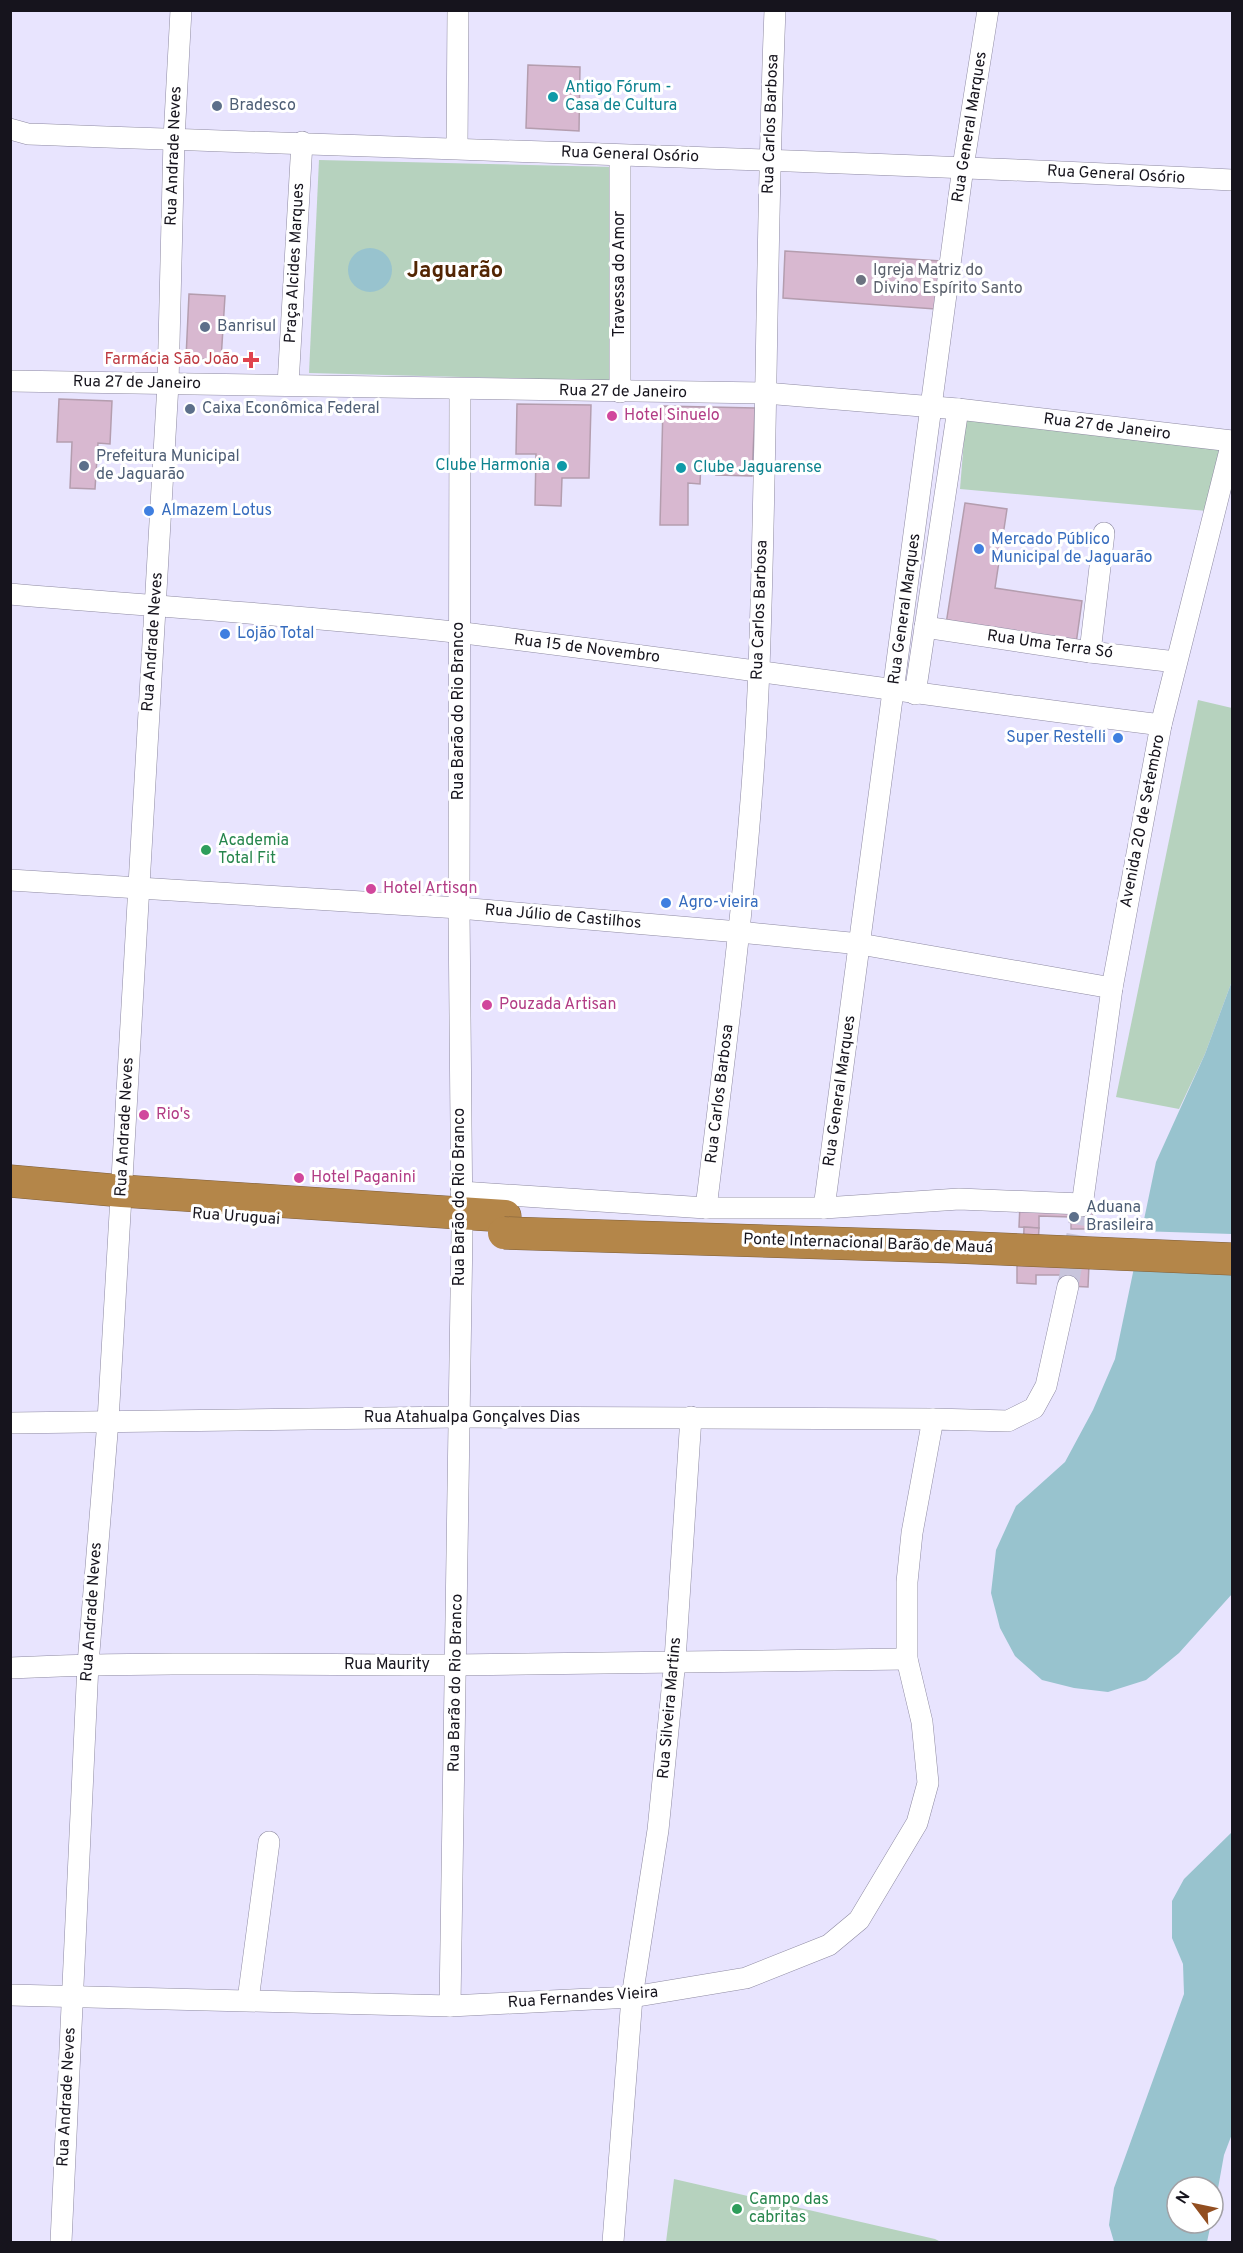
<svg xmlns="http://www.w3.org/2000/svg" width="1243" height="2253" font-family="Overpass,sans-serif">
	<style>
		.green { fill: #b6d2be }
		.water { fill: #98c3ce }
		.pier { fill: #e8e4fe }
		.building { fill: #d8b8d0; stroke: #b49dae; stroke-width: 1.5 }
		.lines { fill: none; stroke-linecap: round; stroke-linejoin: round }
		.minor-tunnel { stroke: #c8c5dc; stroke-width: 21; stroke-dasharray: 21 10; stroke-linecap: butt }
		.minor-casing { stroke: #8e8aa2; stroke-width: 22 }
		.highway-casing { stroke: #7d5e3a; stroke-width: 33 }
		.minor { stroke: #fff; stroke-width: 21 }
		.highway { stroke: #b48649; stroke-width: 32 }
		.highway-bridge-casing { stroke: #7d5e3a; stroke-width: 33; stroke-linecap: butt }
		.highway-bridge { stroke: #b48649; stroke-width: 32 }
		.culture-dot { fill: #0f9aa8; stroke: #fff; stroke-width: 2 }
		.service-dot { fill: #5c6f8a; stroke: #fff; stroke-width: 2 }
		.worship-dot { fill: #6b7280; stroke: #fff; stroke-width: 2 }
		.health-dot { fill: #e0444e; stroke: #fff; stroke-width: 2 }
		.hotel-dot { fill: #d1479c; stroke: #fff; stroke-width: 2 }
		.shop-dot { fill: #3f7fe0; stroke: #fff; stroke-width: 2 }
		.leisure-dot { fill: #2e9e5b; stroke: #fff; stroke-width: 2 }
		.labels { text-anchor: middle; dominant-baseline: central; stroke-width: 6; stroke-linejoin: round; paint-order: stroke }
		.culture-label { font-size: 16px; fill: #0d838f; stroke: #fff; text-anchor: start }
		.service-label { font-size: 16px; fill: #4e5e75; stroke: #fff; text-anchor: start }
		.street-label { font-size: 16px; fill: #16141d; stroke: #fff }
		.worship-label { font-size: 16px; fill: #5b616d; stroke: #fff; text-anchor: start }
		.health-label { font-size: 16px; fill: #be3a42; stroke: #fff; text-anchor: end }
		.hotel-label { font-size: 16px; fill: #b23c85; stroke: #fff; text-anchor: start }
		.shop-label { font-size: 16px; fill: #366cbe; stroke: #fff; text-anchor: start }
		.leisure-label { font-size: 16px; fill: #27864d; stroke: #fff; text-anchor: start }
		.district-label { font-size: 22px; font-weight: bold; fill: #522503; stroke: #fff }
	</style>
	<rect width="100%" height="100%" fill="#e8e4fe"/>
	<!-- green -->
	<g class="green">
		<polygon points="319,160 615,167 612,381 309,373"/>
		<polygon points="966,415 1226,443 1207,511 960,489"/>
		<polygon points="1198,700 1232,708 1232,981 1205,1054 1179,1109 1116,1097"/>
		<polygon points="674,2179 935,2239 941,2242 666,2242"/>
	</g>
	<!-- water -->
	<g class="water">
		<circle cx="370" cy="270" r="22"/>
		<polygon points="1232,981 1232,1594 1179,1653 1146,1680 1108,1692 1074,1688 1042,1680 1015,1656 1000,1628 991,1593 996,1550 1016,1506 1065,1462 1093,1410 1115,1359 1156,1162 1205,1054"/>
		<polygon points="1232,1832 1232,2134 1224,2155 1213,2216 1213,2187 1177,2187 1177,2223 1211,2223 1207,2242 1114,2242 1109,2225 1114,2188 1184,1994 1183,1964 1172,1938 1172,1901 1184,1879"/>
	</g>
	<!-- pier -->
	<polygon class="pier" points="1138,1231 1232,1234 1232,1269 1132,1266"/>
	<!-- building -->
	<g class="building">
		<polygon points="528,65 580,67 579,131 526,128"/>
		<polygon points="785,251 941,261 935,309 783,298"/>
		<polygon points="189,294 225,296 221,360 186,358"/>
		<polygon points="59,399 112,401 110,444 98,443 95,489 70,488 72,442 57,442"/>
		<polygon points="517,404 591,405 589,478 562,478 561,506 535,505 536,454 516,454"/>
		<polygon points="663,406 755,408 752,476 716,475 717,461 701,461 700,484 688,483 688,525 660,525"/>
		<polygon points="965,503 1007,509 995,588 1082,601 1076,644 946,624"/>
		<polygon points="1020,1204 1093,1207 1092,1229 1071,1229 1071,1217 1039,1216 1039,1228 1019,1227"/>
		<polygon points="1024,1227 1039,1228 1037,1262 1023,1262"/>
		<polygon points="1017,1262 1089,1264 1088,1287 1068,1286 1068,1275 1036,1275 1036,1284 1017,1283"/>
	</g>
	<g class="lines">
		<!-- minor-tunnel -->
		<polyline class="minor-tunnel" points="1068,1286 1082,1206"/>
		<!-- minor casing -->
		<g class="minor-casing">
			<g id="minor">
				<path d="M10,129L28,134C429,149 831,160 1232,180"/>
				<polyline points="457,148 458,10"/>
				<polyline points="10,381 765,393 958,409 1232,441"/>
				<polyline points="288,385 302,142"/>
				<polyline points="620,392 620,156"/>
				<path d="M10,594C161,607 313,616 463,633C696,661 928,696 1161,725"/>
				<polyline points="925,627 1090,652 1176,662"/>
				<polyline points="1090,652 1104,533"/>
				<polyline points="915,694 958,409"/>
				<polyline points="10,880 459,908 739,932 860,944 1112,988"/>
				<polyline points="461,1192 706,1208 824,1208 959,1199 1082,1204"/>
				<polyline points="1082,1206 1112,988 1161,725 1232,442"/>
				<path d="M706,1208C728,1028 752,848 759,668C767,449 766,229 775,10"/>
				<polyline points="824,1208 963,167 988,10"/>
				<polyline points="10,1423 457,1417 933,1419"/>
				<path d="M10,1668C158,1661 306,1665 454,1665C605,1664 756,1660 907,1659"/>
				<polyline points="10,1995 450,2006 632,1997 746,1978 829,1945 859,1920 917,1823 928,1783 922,1722 907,1659 907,1582 912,1533 933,1419 1008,1421 1034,1408 1046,1386 1068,1286"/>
				<polyline points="248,2000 269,1842"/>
				<polyline points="450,2006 462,1231 459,908 460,389"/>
				<polyline points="61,2242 88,1664 108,1421 168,384 174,139 181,10"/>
				<polyline points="613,2242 632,1997 658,1830 675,1660 691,1417"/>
			</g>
		</g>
		<!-- highway casing -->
		<g class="highway-casing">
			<polyline id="highway" points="10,1181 122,1191 505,1216"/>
		</g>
		<!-- minor -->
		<use href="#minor" class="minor"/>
		<!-- highway -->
		<use href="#highway" class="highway"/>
		<!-- highway-bridge casing -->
		<g class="highway-bridge-casing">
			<polyline id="highway-bridge" points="504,1233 954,1247 1232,1259"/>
		</g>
		<!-- highway-bridge -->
		<use href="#highway-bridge" class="highway-bridge"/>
	</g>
	<!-- markers -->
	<g class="culture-dot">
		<circle cx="553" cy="97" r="6"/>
		<circle cx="562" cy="466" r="6"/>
		<circle cx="681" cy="468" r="6"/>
	</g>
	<g class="service-dot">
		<circle cx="217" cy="106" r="6"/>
		<circle cx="205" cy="327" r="6"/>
		<circle cx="190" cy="409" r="6"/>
		<circle cx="84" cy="466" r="6"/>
		<circle cx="1074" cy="1217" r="6"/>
	</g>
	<circle class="worship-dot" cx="861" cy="280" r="6"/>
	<path class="health-dot" d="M248 351h6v6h6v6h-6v6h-6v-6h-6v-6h6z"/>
	<g class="hotel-dot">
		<circle cx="612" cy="416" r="6"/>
		<circle cx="371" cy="889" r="6"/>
		<circle cx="487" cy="1005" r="6"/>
		<circle cx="144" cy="1115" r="6"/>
		<circle cx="299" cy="1178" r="6"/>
	</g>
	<g class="shop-dot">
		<circle cx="149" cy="511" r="6"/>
		<circle cx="979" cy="549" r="6"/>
		<circle cx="225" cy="634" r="6"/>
		<circle cx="1118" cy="738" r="6"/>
		<circle cx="666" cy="903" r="6"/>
	</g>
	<g class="leisure-dot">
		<circle cx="206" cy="850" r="6"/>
		<circle cx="737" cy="2209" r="6"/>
	</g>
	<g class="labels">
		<!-- culture labels -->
		<g class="culture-label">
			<text x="565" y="88">Antigo Fórum -<tspan x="565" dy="18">Casa de Cultura</tspan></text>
			<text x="550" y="466" text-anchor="end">Clube Harmonia</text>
			<text x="693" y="468">Clube Jaguarense</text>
		</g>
		<!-- service labels -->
		<g class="service-label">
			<text x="229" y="106">Bradesco</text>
			<text x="217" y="327">Banrisul</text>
			<text x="202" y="409">Caixa Econômica Federal</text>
			<text x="96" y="457">Prefeitura Municipal<tspan x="96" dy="18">de Jaguarão</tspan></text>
			<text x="1086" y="1208">Aduana<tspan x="1086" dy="18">Brasileira</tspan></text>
		</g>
		<!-- street labels -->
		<g class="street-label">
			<text transform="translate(771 124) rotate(-88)">Rua Carlos Barbosa</text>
			<text transform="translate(970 127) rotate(-81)">Rua General Marques</text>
			<text transform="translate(630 155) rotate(2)">Rua General Osório</text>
			<text transform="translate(174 156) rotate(-88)">Rua Andrade Neves</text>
			<text transform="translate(1116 175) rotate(3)">Rua General Osório</text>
			<text transform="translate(295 263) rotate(-87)">Praça Alcides Marques</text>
			<text transform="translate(620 274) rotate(-90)">Travessa do Amor</text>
			<text transform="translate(137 383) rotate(1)">Rua 27 de Janeiro</text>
			<text transform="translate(623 392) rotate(1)">Rua 27 de Janeiro</text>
			<text transform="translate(1107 427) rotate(7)">Rua 27 de Janeiro</text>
			<text transform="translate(905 609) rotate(-82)">Rua General Marques</text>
			<text transform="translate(760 610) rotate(-88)">Rua Carlos Barbosa</text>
			<text transform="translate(153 642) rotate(-86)">Rua Andrade Neves</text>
			<text transform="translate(1050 645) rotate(8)">Rua Uma Terra Só</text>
			<text transform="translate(587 649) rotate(7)">Rua 15 de Novembro</text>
			<text transform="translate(459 711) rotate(-90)">Rua Barão do Rio Branco</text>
			<text transform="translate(1143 821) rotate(-79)">Avenida 20 de Setembro</text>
			<text transform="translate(563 917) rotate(5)">Rua Júlio de Castilhos</text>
			<text transform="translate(840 1091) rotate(-82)">Rua General Marques</text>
			<text transform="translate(720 1094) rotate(-83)">Rua Carlos Barbosa</text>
			<text transform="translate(125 1127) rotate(-87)">Rua Andrade Neves</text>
			<text transform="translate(460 1197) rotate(-90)">Rua Barão do Rio Branco</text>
			<text transform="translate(236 1217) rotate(4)">Rua Uruguai</text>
			<text transform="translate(868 1244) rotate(2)">Ponte Internacional Barão de Mauá</text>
			<text x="472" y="1418">Rua Atahualpa Gonçalves Dias</text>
			<text transform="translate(92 1612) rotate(-86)">Rua Andrade Neves</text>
			<text x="387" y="1665">Rua Maurity</text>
			<text transform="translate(456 1683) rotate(-89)">Rua Barão do Rio Branco</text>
			<text transform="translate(670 1708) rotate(-85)">Rua Silveira Martins</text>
			<text transform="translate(583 1998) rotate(-4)">Rua Fernandes Vieira</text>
			<text transform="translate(67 2097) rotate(-87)">Rua Andrade Neves</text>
		</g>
		<!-- worship labels -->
		<g class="worship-label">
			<text x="873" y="271">Igreja Matriz do<tspan x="873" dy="18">Divino Espírito Santo</tspan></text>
		</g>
		<!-- health labels -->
		<g class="health-label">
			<text x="239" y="360">Farmácia São João</text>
		</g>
		<!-- hotel labels -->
		<g class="hotel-label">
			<text x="624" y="416">Hotel Sinuelo</text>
			<text x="383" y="889">Hotel Artisqn</text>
			<text x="499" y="1005">Pouzada Artisan</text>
			<text x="156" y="1115">Rio's</text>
			<text x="311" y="1178">Hotel Paganini</text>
		</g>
		<!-- shop labels -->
		<g class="shop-label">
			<text x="161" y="511">Almazem Lotus</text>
			<text x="991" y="540">Mercado Público<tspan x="991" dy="18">Municipal de Jaguarão</tspan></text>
			<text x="237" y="634">Lojão Total</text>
			<text x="1106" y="738" text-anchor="end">Super Restelli</text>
			<text x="678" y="903">Agro-vieira</text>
		</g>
		<!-- leisure labels -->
		<g class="leisure-label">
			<text x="218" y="841">Academia<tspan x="218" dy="18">Total Fit</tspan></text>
			<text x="749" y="2200">Campo das<tspan x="749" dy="18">cabritas</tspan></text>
		</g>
		<!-- district labels -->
		<g class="district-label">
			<text x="455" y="271">Jaguarão</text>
		</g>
	</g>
	<!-- border -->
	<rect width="1243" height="2253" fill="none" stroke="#16141d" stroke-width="24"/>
	<!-- north arrow -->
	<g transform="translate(1195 2205) rotate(302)"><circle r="28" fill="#ffffff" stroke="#a2a1a5" stroke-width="1.5"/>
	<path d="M0-4.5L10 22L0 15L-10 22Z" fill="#924e20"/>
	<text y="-9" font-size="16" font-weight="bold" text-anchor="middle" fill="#16141d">N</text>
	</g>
</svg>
